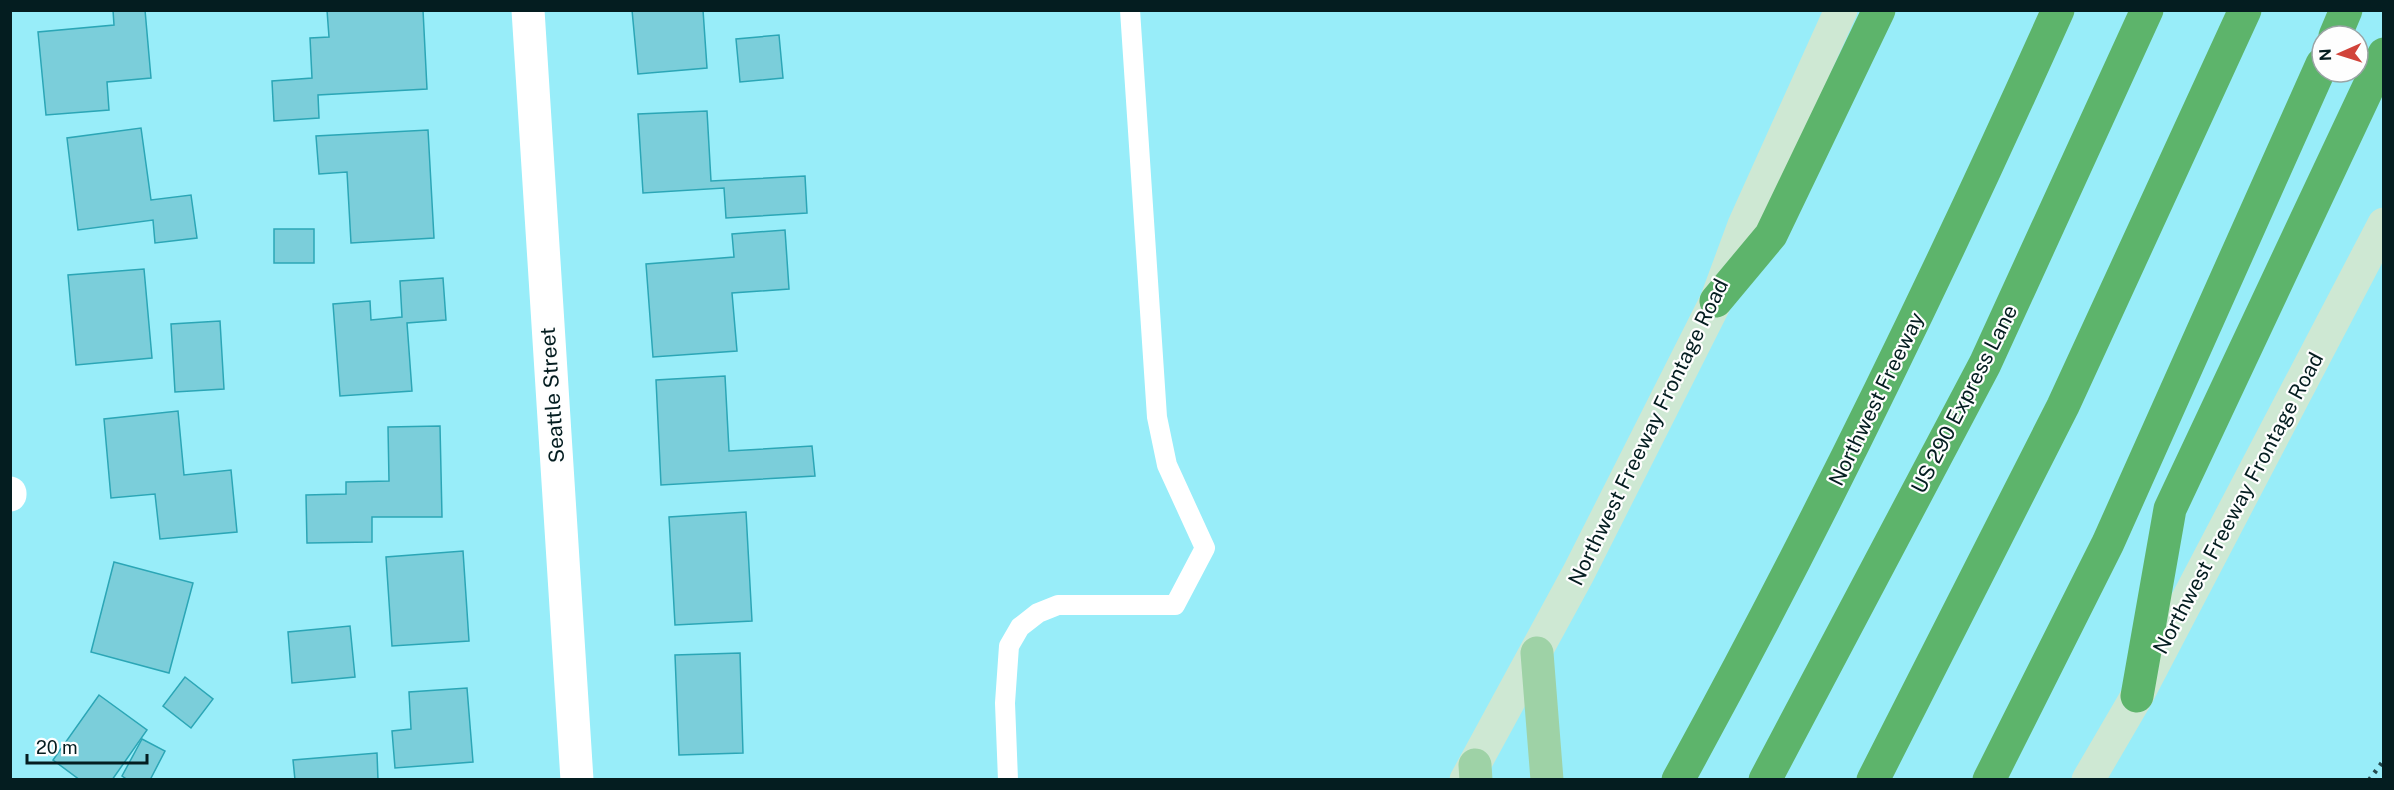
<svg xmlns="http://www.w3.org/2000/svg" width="2394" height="790" font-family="'Public Sans',sans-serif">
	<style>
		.building { fill: #7bceda; stroke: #2ba6b6; stroke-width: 1.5 }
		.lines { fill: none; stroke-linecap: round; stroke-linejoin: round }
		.lane { stroke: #fff; stroke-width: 20 }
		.street { stroke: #fff; stroke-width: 33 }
		.secondary { stroke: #cee8d3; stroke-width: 33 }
		.primary { stroke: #9ed2a6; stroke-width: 33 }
		.highway { stroke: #5db46b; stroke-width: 33 }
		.rail { stroke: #254b50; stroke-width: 4.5; stroke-dasharray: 3 6; stroke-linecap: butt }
		.labels { text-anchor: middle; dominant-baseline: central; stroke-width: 4.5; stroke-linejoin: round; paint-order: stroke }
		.street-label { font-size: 21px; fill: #041d20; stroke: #fefefe }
	</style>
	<rect width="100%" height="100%" fill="#98edf9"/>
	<!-- building -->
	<g class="building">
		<polygon points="113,10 145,10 151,78 107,82 109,110 46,115 38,32 114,25"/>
		<polygon points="327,10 423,10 427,89 318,95 319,118 274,121 272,81 312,78 310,38 329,37"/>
		<polygon points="632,10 703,10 707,68 638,74"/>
		<polygon points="779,35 783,78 740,82 736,39"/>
		<polygon points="707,111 711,181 805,176 807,213 726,218 724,188 643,193 638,114"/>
		<polygon points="141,128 151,200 191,195 197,238 155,243 153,220 78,230 67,138"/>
		<polygon points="428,130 434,238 351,243 347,172 319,174 316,136"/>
		<rect x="274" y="229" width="40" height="34"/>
		<polygon points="785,230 789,289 732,293 737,351 653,357 646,264 734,257 732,234"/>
		<polygon points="144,269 152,358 76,365 68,275"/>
		<polygon points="443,278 446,320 407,323 412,391 340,396 333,304 370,301 371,320 402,317 400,281"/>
		<polygon points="220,321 224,389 175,392 171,324"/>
		<polygon points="725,376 729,451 812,446 815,476 661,485 656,380"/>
		<polygon points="178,411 184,475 231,470 237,532 160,539 155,494 111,498 104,419"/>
		<polygon points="440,426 442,517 372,517 372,542 307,543 306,495 346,494 346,482 389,481 388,427"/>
		<polygon points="746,512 752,621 675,625 669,517"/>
		<polygon points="463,551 469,641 392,646 386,557"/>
		<polygon points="114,562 193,583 169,673 91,652"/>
		<polygon points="350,626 355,677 292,683 288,632"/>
		<polygon points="740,653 743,753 679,755 675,655"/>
		<polygon points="185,677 213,699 191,728 163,706"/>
		<polygon points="467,688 473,762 395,768 392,731 411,729 409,692"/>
		<polygon points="99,695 147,730 112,780 80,780 53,760"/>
		<polygon points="142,739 165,751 150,780 128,780 122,776"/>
		<polygon points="377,753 378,780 295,780 293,760"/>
	</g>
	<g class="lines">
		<!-- lane -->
		<polyline class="lane" points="1008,780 1005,703 1009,646 1020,627 1038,613 1058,605 1175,605 1205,548 1167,465 1157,417 1130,10"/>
		<!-- street -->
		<g class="street">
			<polyline points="528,10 577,780"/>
			<polyline points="10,493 10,495"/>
		</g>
		<!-- secondary -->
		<g class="secondary">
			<polyline points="1466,780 1578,574 1716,301 1744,225 1841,10"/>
			<polyline points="2088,780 2137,696 2384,224"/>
		</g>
		<!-- primary -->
		<g class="primary">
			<polyline points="1537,653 1547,780"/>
			<polyline points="1475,765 1476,780"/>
		</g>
		<!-- highway -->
		<g class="highway">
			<polyline points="2335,36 2346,10"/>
			<polyline points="1716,301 1771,235 1879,10"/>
			<polyline points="2137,696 2170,509 2384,54"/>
			<path d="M1678,780C1816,529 1941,271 2058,10"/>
			<polyline points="1765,780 1985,364 2147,10"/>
			<polyline points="1873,780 2063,406 2245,10"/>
			<polyline points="1989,780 2108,543 2322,64"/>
		</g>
		<!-- rail -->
		<polyline class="rail" points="2369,780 2384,760"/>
	</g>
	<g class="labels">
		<!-- street labels -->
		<g class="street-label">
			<text transform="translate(552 395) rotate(-94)">Seattle Street</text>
			<text transform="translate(1876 399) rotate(-64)">Northwest Freeway</text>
			<text transform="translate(1964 399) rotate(-63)">US 290 Express Lane</text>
			<text transform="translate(1648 432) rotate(-64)">Northwest Freeway Frontage Road</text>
			<text transform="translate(2238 503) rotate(-62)">Northwest Freeway Frontage Road</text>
		</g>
	</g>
	<!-- border -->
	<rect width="2394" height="790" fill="none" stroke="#041d20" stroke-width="24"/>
	<!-- north arrow -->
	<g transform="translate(2340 54) rotate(267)"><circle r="28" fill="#fefefe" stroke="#9aa4a5" stroke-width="1.5"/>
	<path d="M0-4.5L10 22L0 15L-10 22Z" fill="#d1433a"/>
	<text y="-9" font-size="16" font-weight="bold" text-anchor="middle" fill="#041d20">N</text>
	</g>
	<!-- scale -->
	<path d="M27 754v9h120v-9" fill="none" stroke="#041d20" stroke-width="3"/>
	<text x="36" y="754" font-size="18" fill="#041d20" stroke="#fefefe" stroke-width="4.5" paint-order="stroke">20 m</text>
</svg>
